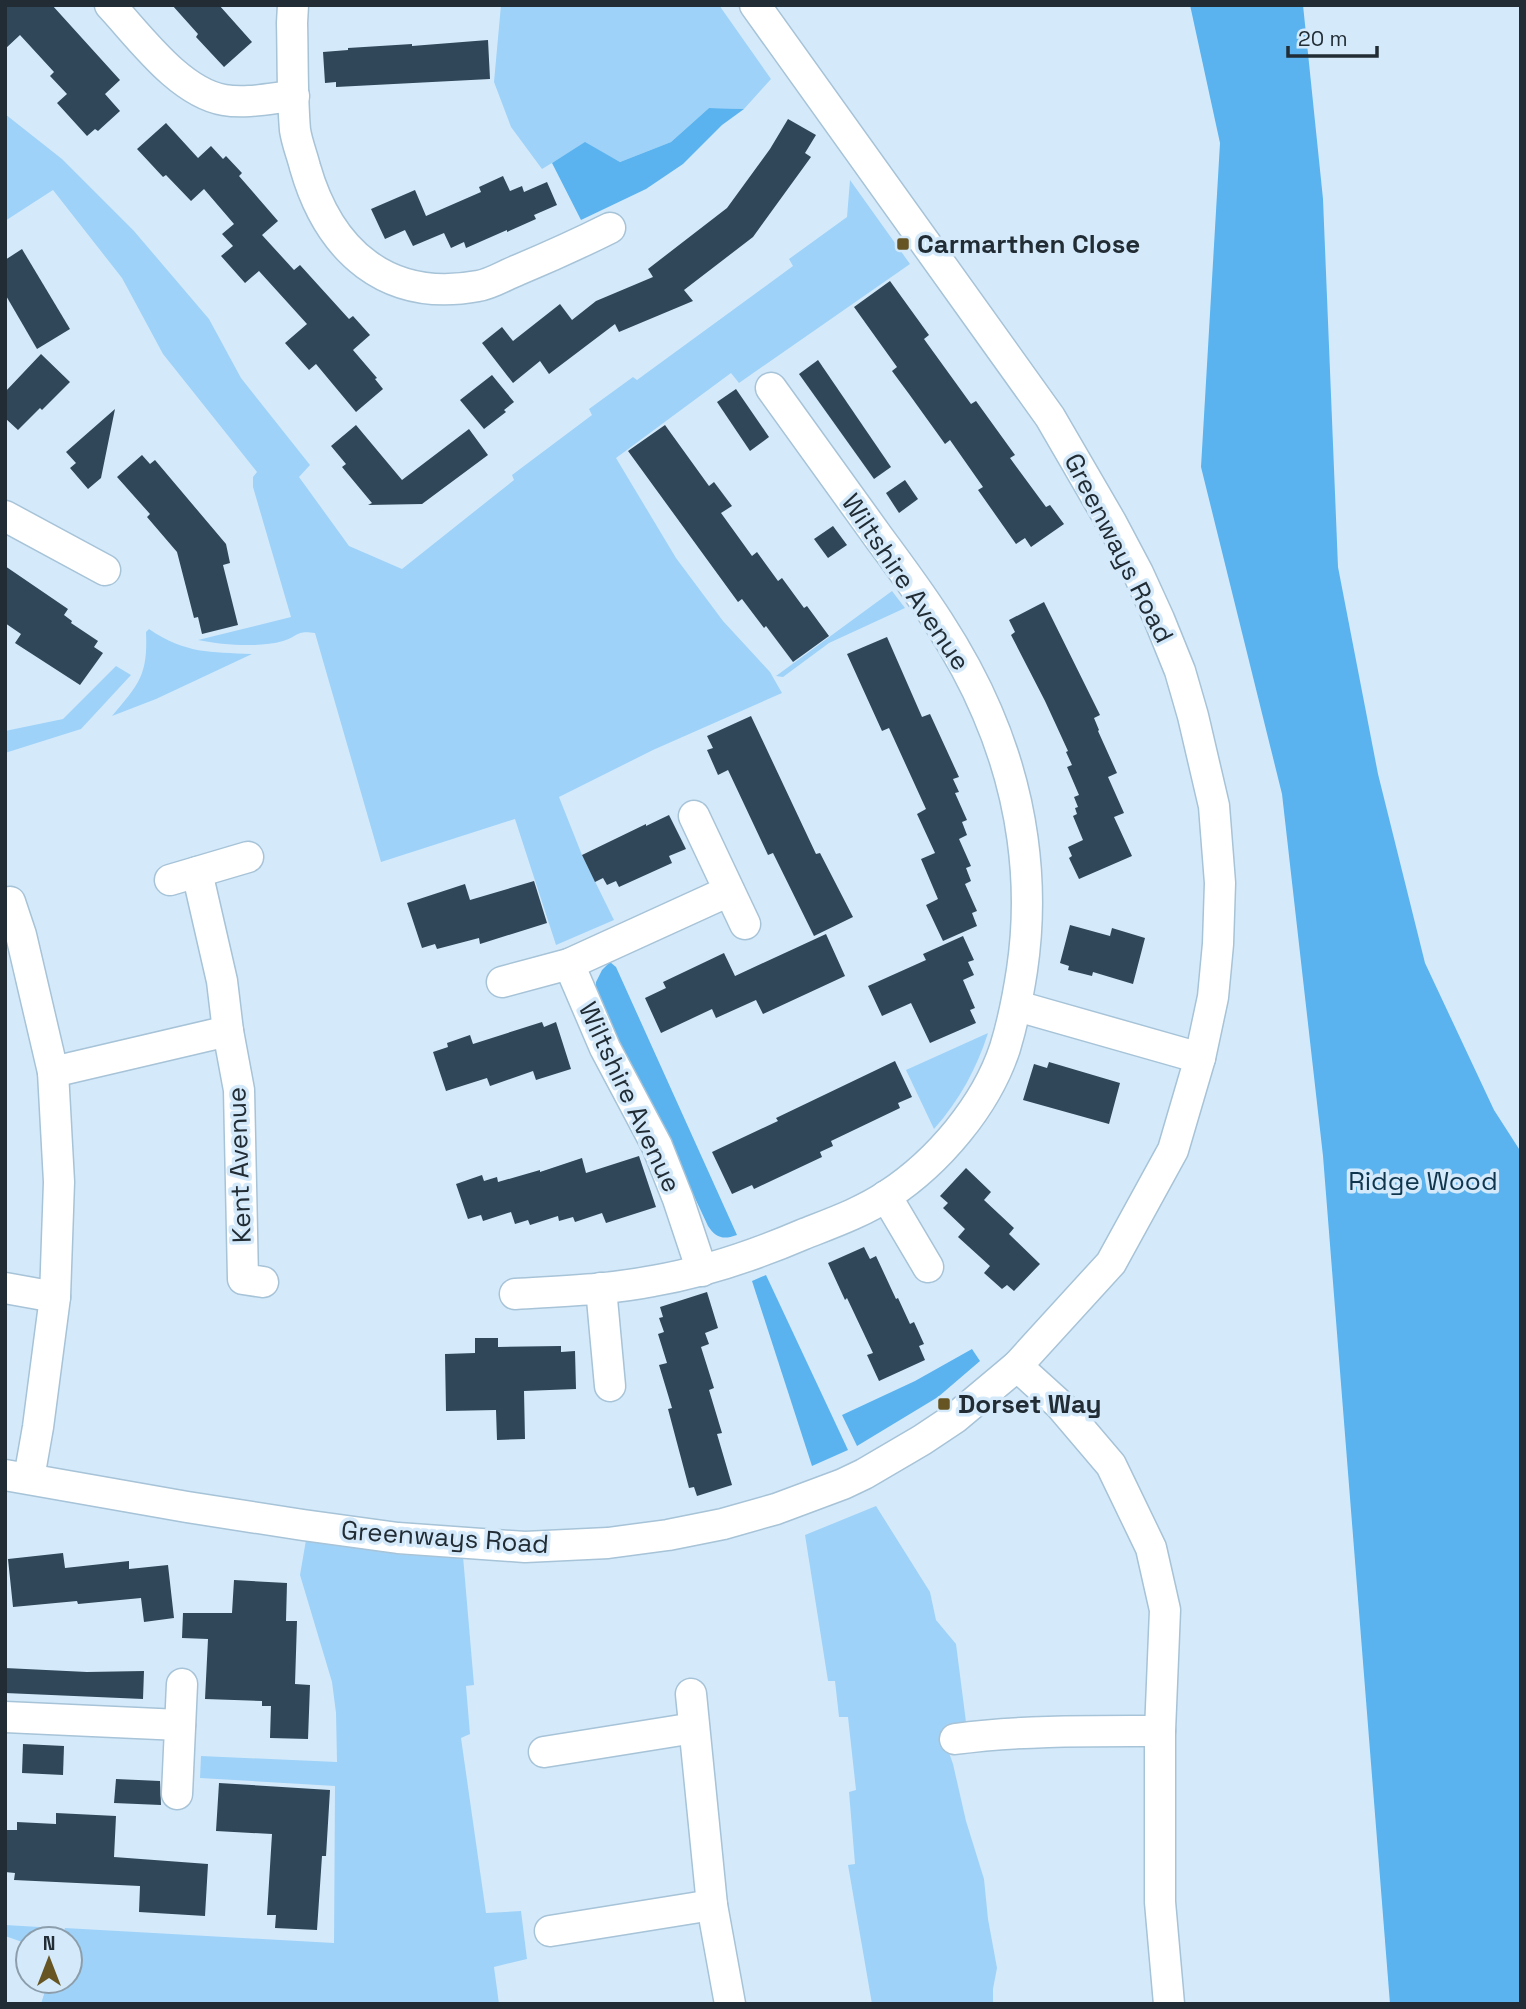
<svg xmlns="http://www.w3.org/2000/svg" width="1526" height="2009" font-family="'Space Grotesk',sans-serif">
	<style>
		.green { fill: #9fd2f8 }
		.forest { fill: #5ab3ef }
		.building { fill: #2f4758 }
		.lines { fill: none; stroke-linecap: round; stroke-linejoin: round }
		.street-casing { stroke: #a7c3d7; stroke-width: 33 }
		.street { stroke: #fff; stroke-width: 30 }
		.poi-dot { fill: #665523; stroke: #d4eafb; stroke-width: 2.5 }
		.labels { text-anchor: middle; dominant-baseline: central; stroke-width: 7; stroke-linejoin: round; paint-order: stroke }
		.poi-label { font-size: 26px; font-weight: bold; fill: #212c34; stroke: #d4eafb; text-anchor: start }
		.street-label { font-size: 26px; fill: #212c34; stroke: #d4eafb }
		.park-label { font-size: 26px; fill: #10364e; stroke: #d4eafb }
	</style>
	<rect width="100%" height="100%" fill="#d4eafb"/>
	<!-- green -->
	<g class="green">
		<polygon points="501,5 719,5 771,79 744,109 709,108 671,142 620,162 585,143 542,169 511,127 494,82"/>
		<path d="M5,114L62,159L134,231L209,319L241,378L310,465L299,477L349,546L402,569L514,480L512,475L592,415L589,409L633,377L637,380L793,266L789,259L847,217L850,180L910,264L739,383L731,373L616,458L676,558L723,621L770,672L782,693L653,750L559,797L582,855L614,920L556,945L515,819L381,862L315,633C296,630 299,636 283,641C259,648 223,645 198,640L291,617L253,487V477L257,472L163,354L122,278L53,190L5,221Z"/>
		<polygon points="892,591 905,608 829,643 783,677 776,676"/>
		<path d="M149,629C186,654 210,652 252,654L156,699L112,716C139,684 148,675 146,632Z"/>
		<polygon points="116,666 131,675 81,729 5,753 5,731 63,719"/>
		<path d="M988,1033C977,1068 959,1101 934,1129L906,1070Z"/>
		<polygon points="876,1506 930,1592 936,1620 956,1644 966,1722 941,1730 953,1764 966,1821 984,1879 988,1919 997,1968 993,1989 993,2004 872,2004 848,1865 855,1864 849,1792 856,1790 848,1717 839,1717 835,1681 828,1681 805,1535"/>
		<polygon points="306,1540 404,1555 463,1556 474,1685 466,1686 470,1734 461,1738 486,1913 521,1911 527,1959 494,1967 499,2004 41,2004 48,1981 70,1981 70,1939 61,1939 65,1928 334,1943 335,1786 200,1778 201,1756 337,1762 336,1713 332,1682 300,1575"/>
		<polygon points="5,1925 57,1928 53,1939 28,1939 28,1944 5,1936"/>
	</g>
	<!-- forest -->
	<g class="forest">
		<polygon points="1190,5 1303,5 1323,199 1338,567 1378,774 1425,963 1494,1110 1521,1152 1521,2004 1390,2004 1323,1156 1282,794 1201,467 1220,143"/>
		<polygon points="709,108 744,109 722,125 683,164 646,189 581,220 552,163 585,142 620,162 671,142"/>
		<path d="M610,962L616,967L737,1235C723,1240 716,1238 708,1226L668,1140L617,1042L595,995L596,982L602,970Z"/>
		<polygon points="766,1275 848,1450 812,1466 752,1281"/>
		<polygon points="972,1349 980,1361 938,1397 857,1446 842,1415 915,1381"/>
	</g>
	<!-- building -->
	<g class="building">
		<polygon points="5,5 52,5 120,80 105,94 120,111 98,131 95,129 87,136 57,103 67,94 50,76 54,72 20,35 5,49"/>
		<polygon points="172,5 219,5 252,42 224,67 196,37 198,34"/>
		<polygon points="488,40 490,79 336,87 336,82 325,83 323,52 348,50 348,48 412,44 412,46"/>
		<polygon points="788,119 816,135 805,153 811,157 753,237 684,290 693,301 619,332 615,324 549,374 540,361 513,383 482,343 502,327 513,341 560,304 572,320 596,301 653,277 648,269 727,208 770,149"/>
		<polygon points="166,123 198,158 211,146 223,159 226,156 242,173 239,176 278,221 262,235 294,270 300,265 349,319 353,316 370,335 353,350 377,378 375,379 383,389 356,412 316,364 309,370 285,343 307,324 259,271 245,283 221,256 233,246 222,234 234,224 204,189 191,201 166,175 163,177 137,149"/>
		<polygon points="503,176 510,191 522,186 524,192 547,182 557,205 534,215 536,219 507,232 507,230 466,248 464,242 451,248 444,233 413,246 405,230 385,239 371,209 415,190 426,216 481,192 479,187"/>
		<polygon points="22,249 70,329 37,349 5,294 5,260"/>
		<polygon points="890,281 929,335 924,339 971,404 976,401 1015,455 1010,458 1046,507 1050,505 1064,524 1031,547 1025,538 1016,544 978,490 983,487 950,440 945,444 909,394 892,371 897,367 854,307"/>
		<polygon points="41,354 70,382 42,410 40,408 18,430 5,418 5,392"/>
		<polygon points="818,360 891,467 874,479 799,374"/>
		<polygon points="492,375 514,402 504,410 506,412 484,429 460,400"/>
		<polygon points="736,389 769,437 750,451 717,402"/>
		<polygon points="115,409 101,478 88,489 70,468 76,463 66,452"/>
		<polygon points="356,425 402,480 469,429 488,455 422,504 368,505 372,503 342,467 346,464 331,446"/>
		<polygon points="665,425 709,486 714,482 732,506 721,513 752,556 757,552 778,581 782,578 804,608 807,606 829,636 793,662 766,626 764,628 742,599 738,602 628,451"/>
		<polygon points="142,455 150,464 155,460 226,544 230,563 223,565 238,625 202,634 198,617 194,618 177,552 147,517 150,514 117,477"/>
		<polygon points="905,480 918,499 899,513 886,493"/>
		<polygon points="833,526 847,545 828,558 814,539"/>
		<polygon points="5,566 68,609 64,615 72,621 71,623 98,641 94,647 103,653 80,685 15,643 21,634 5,623"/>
		<polygon points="1044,602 1100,715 1094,718 1099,730 1098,731 1117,773 1108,777 1124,813 1114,817 1132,856 1079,879 1069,858 1072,856 1068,847 1083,840 1073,816 1077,814 1075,808 1078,807 1074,797 1079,795 1067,767 1072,765 1066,752 1068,751 1045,701 1011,635 1015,632 1009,620"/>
		<polygon points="887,637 922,717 930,714 959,777 953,779 959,792 955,793 967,820 962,822 967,835 959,839 971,866 966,868 971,881 965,884 977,911 972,913 977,926 943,941 926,905 938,899 921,859 935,853 917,814 926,809 889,728 882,731 847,654"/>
		<polygon points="751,716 816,854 820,853 853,917 814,936 773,853 768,855 728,770 718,775 707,750 713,748 707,736"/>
		<polygon points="669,815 686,849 669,856 672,863 619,887 616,881 607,885 603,878 595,882 582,855 646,824 646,826"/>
		<polygon points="534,881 547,923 480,944 479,938 437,949 435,944 422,948 407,903 465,884 470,900"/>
		<polygon points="1070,925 1110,936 1112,928 1145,938 1133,984 1093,972 1092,976 1068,970 1069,966 1060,963"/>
		<polygon points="826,934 845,976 763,1014 756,1000 716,1018 712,1009 661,1033 645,998 666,988 663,982 724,953 735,976"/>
		<polygon points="963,936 974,960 968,962 974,975 963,980 975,1008 970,1010 976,1023 930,1043 911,1003 882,1016 868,986 926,960 923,954"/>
		<polygon points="542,1022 544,1027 556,1022 571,1069 536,1080 533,1071 490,1086 487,1078 446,1091 433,1052 448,1047 447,1043 470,1035 473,1044"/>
		<polygon points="895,1061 912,1097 898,1103 900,1108 831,1141 833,1146 820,1152 822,1157 754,1189 752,1185 732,1194 712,1152 778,1121 776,1118"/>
		<polygon points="1049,1062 1120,1083 1109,1124 1023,1100 1034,1064 1047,1068"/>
		<polygon points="639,1156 656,1207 606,1223 602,1213 575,1222 573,1217 559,1221 558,1216 530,1225 528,1220 515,1224 511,1212 483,1221 481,1215 468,1219 456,1184 482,1175 484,1181 497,1177 498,1182 540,1170 540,1172 582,1158 586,1173"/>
		<polygon points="966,1168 991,1192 984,1200 1014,1228 1009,1234 1040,1264 1014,1291 1007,1285 1002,1289 984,1273 990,1266 958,1237 965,1229 943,1208 948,1203 940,1196"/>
		<polygon points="864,1247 870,1259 876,1256 896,1299 898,1298 910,1324 914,1322 924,1344 919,1346 925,1360 879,1381 867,1355 873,1353 847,1298 845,1300 828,1263"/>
		<polygon points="707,1292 718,1328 705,1333 709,1344 701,1347 714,1388 709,1390 722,1433 717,1434 732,1485 697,1496 694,1487 689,1488 668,1409 672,1408 659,1365 667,1363 658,1334 664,1332 659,1318 663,1317 660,1307"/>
		<polygon points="475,1338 498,1338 498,1347 561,1346 561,1352 575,1351 576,1389 524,1391 525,1439 497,1440 496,1410 446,1411 445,1354 475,1353"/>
		<polygon points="63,1553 65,1568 129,1561 129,1569 168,1565 174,1618 144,1622 141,1598 78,1604 77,1601 13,1607 8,1559"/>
		<polygon points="234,1580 287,1583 286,1621 297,1621 295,1684 310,1685 308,1739 270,1738 271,1706 262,1706 262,1701 205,1699 208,1639 182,1638 183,1613 232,1613"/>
		<polygon points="5,1668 87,1672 144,1671 143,1699 5,1693"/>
		<polygon points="23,1744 64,1746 63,1775 22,1773"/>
		<polygon points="116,1779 160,1781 161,1805 114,1803"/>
		<polygon points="219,1783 330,1790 326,1856 322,1856 317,1930 275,1928 276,1915 267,1915 272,1834 216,1831"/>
		<polygon points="56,1813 116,1816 114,1857 208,1864 205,1916 139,1912 140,1886 14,1880 15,1873 5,1872 5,1830 17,1830 17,1822 56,1824"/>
	</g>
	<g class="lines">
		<!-- street casing -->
		<g class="street-casing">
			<g id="street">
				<path d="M110,5C140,37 179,92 224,100C246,104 272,98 294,96"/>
				<path d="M293,5L292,23C293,59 292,95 295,130C297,143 302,155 305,167C329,251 387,303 478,286C491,284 505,275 518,270C549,257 580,243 610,228"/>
				<polyline points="5,516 105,570"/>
				<polyline points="694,816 745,924"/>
				<polyline points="197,872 222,981 228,1031 239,1090 243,1279 263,1282"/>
				<polyline points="170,880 248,857"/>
				<polyline points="10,902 21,935 53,1072 59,1182 55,1297 38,1427 29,1478"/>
				<polyline points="569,964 605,1048 657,1146 678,1199 702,1271"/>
				<polyline points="502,982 569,964 729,891"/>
				<polyline points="1017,1006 1200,1058"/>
				<polyline points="53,1072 228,1031"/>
				<polyline points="886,1196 928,1267"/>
				<polyline points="5,1288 55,1297"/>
				<polyline points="601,1288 610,1386"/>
				<path d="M515,1294C561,1291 607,1290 653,1281C706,1272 755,1255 804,1234C832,1223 863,1212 888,1195C938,1162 986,1106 1005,1048C1013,1022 1018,996 1022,970C1035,882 1022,793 987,712C960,648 920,593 879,538C843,488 807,438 771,388"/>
				<polyline points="1017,1366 1060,1405 1111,1465 1151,1548 1165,1610 1160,1731 1160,1902 1169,2004"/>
				<polyline points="5,1475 187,1507 303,1525 398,1538 525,1547 608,1543 668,1535 723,1524 776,1509 843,1484 864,1474 922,1440 955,1418 1017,1366 1111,1263 1173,1150 1200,1058 1213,997 1218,944 1220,883 1214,806 1193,716 1180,671 1159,619 1138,573 1111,522 1050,417 755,5"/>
				<polyline points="691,1694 712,1905 730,2004"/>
				<polyline points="5,1717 180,1725"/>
				<path d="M955,1739C1023,1730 1092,1731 1160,1731"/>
				<polyline points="544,1752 694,1728"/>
				<polyline points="177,1794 182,1684"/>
				<polyline points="550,1931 712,1905"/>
			</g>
		</g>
		<!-- street -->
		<use href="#street" class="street"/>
	</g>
	<!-- markers -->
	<g class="poi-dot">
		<rect x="896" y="237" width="14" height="14" rx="3.5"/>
		<rect x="937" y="1397" width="14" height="14" rx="3.5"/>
	</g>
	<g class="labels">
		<!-- poi labels -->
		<g class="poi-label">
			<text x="917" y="244">Carmarthen Close</text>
			<text x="958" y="1404">Dorset Way</text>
		</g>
		<!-- street labels -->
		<g class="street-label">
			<text transform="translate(1119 548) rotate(63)">Greenways Road</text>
			<text transform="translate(906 582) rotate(56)">Wiltshire Avenue</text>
			<text transform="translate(630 1097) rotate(65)">Wiltshire Avenue</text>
			<text transform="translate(239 1165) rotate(-92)">Kent Avenue</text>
			<text transform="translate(445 1537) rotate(4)">Greenways Road</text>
		</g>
		<!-- park labels -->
		<g class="park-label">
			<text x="1423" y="1181">Ridge Wood</text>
		</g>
	</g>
	<!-- border -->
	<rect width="1526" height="2009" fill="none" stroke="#212c34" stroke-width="14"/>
	<!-- north arrow -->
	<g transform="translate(49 1960)"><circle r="33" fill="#d4eafb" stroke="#8c9eab" stroke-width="2"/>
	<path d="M0-5L12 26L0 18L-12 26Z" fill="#665523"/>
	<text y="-10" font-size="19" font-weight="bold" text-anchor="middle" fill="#212c34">N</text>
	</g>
	<!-- scale -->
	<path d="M1288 46v10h89v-10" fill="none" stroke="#212c34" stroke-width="3.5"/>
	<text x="1298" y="46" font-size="21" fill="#212c34" stroke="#d4eafb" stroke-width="5" paint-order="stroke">20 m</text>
</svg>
